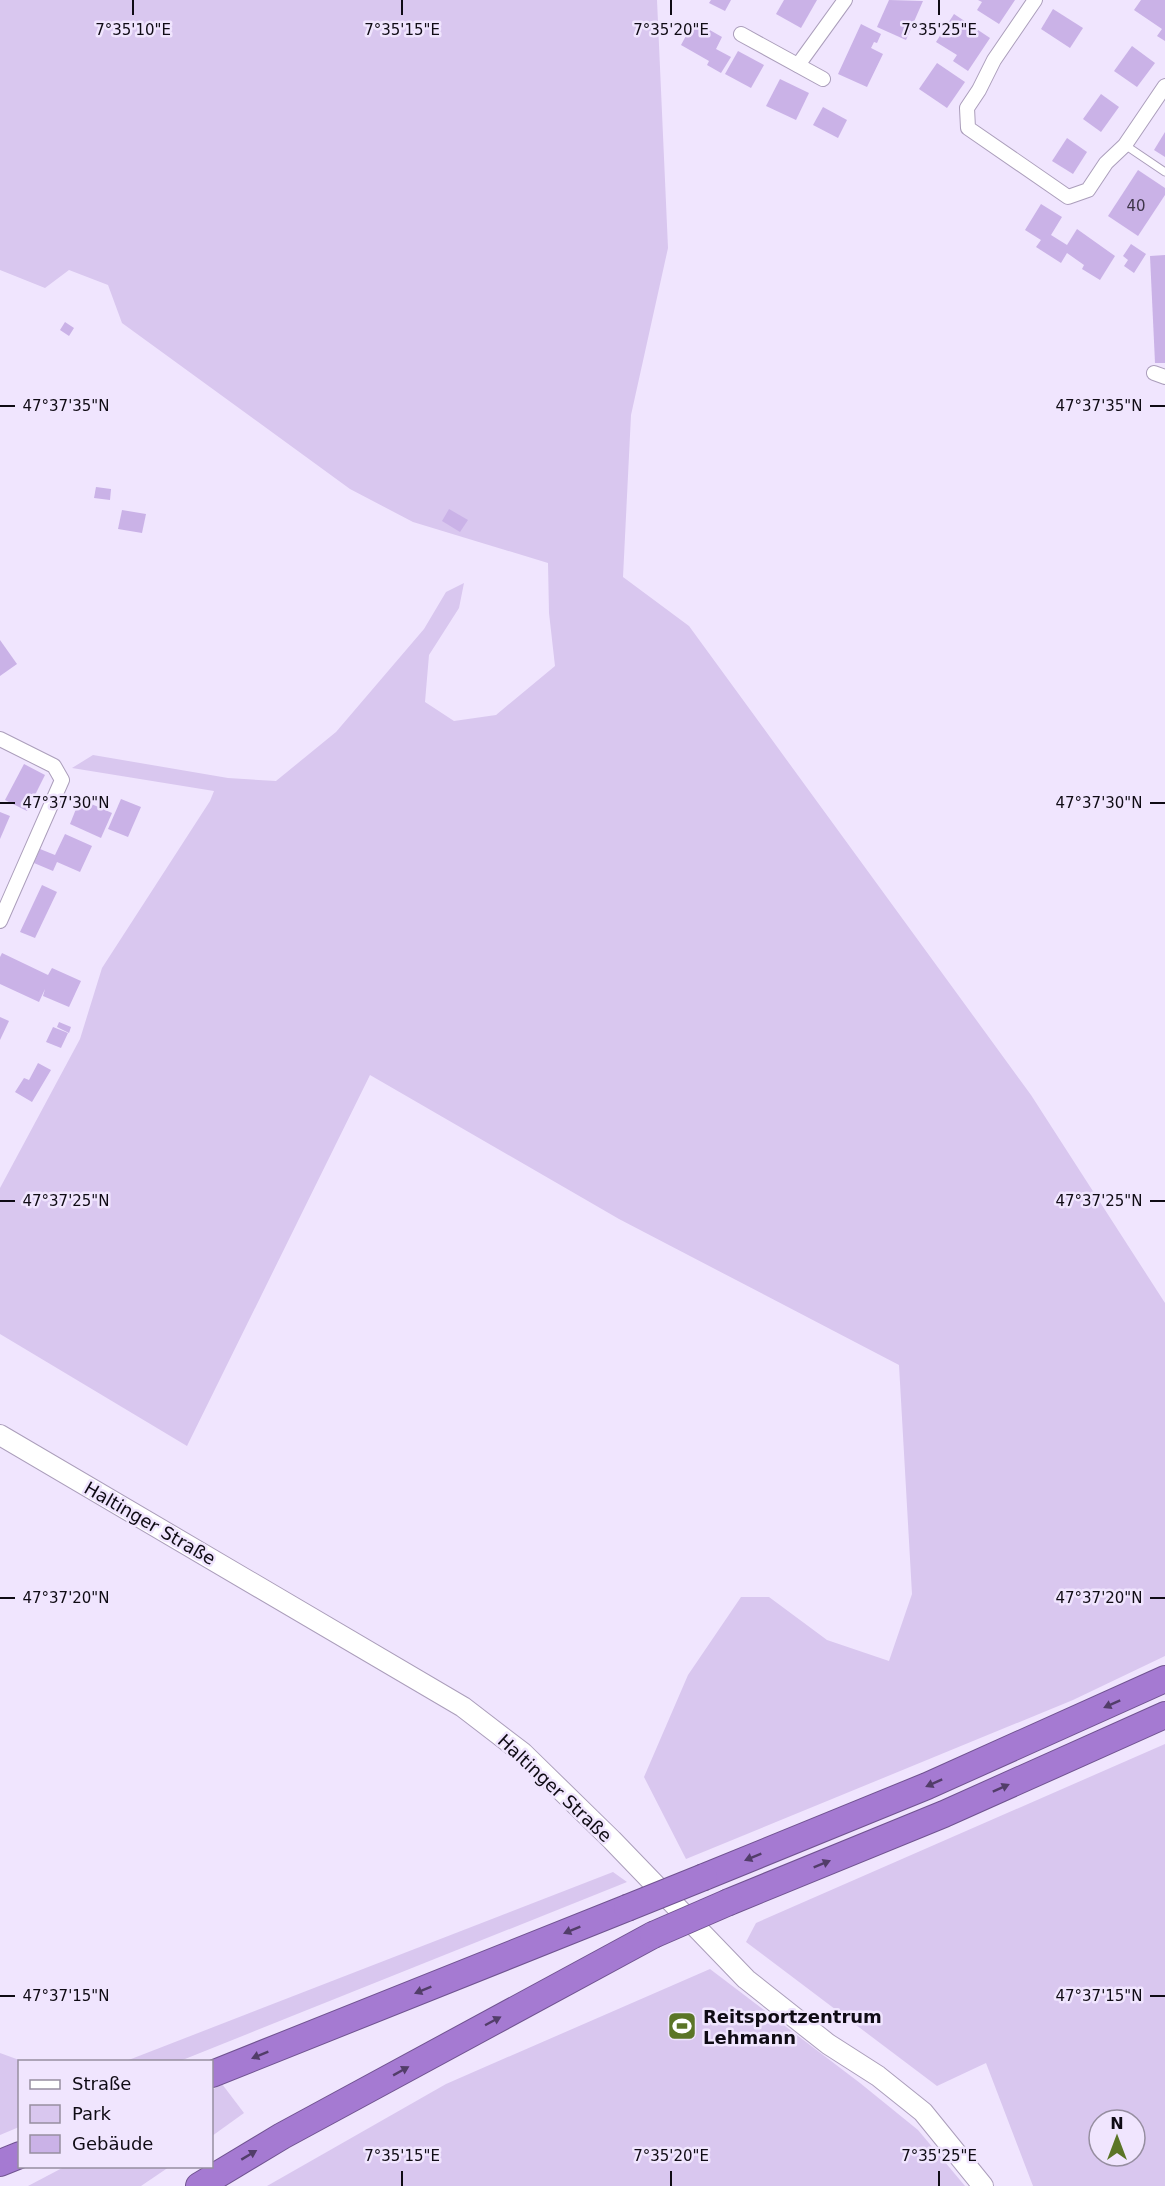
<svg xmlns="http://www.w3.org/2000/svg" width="1165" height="2186" font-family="'DejaVu Sans',sans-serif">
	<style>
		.green { fill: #d9c7ef; fill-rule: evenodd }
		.building { fill: #cab2e7 }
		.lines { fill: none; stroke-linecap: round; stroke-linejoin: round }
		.lane-casing { stroke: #ab9ebb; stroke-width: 9 }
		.street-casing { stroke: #ab9ebb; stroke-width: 16 }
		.secondary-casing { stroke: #ab9ebb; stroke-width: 22 }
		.highway-casing { stroke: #705390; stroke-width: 28 }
		.lane { stroke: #fff; stroke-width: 7 }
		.street { stroke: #fff; stroke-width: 14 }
		.secondary { stroke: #fff; stroke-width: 20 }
		.highway { stroke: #a57ad2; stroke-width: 26 }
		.highway-bridge-casing { stroke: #705390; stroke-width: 28; stroke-linecap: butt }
		.highway-bridge { stroke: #a57ad2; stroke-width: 26 }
		.oneway { fill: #523d69 }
		.ticks { fill: none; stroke: #0f0b14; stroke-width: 2 }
		.labels { text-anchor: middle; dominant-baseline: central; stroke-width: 5; stroke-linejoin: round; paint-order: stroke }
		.number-label { font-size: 15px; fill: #3e3549 }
		.street-label { font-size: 18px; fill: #0f0b14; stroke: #f0e5fe }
		.poi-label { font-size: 18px; font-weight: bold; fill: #0f0b14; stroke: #f0e5fe; text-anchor: start }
		.ticks-label { font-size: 15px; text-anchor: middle; fill: #0f0b14; stroke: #f0e5fe; stroke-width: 5; stroke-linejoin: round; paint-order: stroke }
	</style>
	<rect width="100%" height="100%" fill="#f0e5fe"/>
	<!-- green -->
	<g class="green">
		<polygon points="0,0 657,0 668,248 631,415 623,577 689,626 1031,1095 1165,1303 1165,1656 1073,1700 686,1859 644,1777 688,1675 741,1597 769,1597 827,1640 889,1661 912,1594 899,1365 619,1219 370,1075 187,1446 0,1334 0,1188 80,1039 102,968 210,801 214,791 72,768 93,755 228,778 276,781 336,732 424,629 446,592 464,583 459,608 429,655 425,702 454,721 496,715 555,666 549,613 548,563 413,522 350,489 122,323 108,285 69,270 45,288 0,270"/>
		<path d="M1165,1744V2186H1033L986,2063L937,2086L746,1942L756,1923ZM1099,2120H1135V2156H1099Z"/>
		<polygon points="613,1872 627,1882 180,2061 126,2061"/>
		<polygon points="710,1969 860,2083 918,2130 965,2186 267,2186 446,2084"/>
		<polygon points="0,2053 22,2061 20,2062 19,2127 0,2135"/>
		<polygon points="222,2084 244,2113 212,2136 212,2090"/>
		<polygon points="66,2166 169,2166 169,2167 141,2186 28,2186"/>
	</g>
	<!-- building -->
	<g class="building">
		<polygon points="711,0 731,0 725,11 709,3"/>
		<polygon points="784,0 817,0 801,28 776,14"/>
		<polygon points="889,0 923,1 906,40 877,27"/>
		<polygon points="978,0 1015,0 999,24 977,10 982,2"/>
		<polygon points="1141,0 1165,0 1165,41 1157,36 1162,29 1134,10"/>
		<polygon points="1053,9 1083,28 1070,48 1041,29"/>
		<polygon points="954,14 990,38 968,71 953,61 957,55 936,42"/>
		<polygon points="694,21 722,37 716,49 731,57 721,73 707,65 709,61 681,45"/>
		<polygon points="861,24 881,34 877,43 874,42 871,48 883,54 867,87 838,74"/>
		<polygon points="1132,46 1155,63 1137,87 1114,71"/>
		<polygon points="738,51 764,65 751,88 725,74"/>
		<polygon points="937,63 965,82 947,108 919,89"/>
		<polygon points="780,79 809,93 796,120 766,106"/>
		<polygon points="1101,94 1119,107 1101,132 1083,119"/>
		<polygon points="823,107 847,120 838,138 813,125"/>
		<polygon points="1165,132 1165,157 1154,150"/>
		<polygon points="1067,138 1087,152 1073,174 1052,161"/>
		<polygon points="1138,170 1165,188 1165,195 1138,236 1108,216"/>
		<polygon points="1041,204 1062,217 1051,235 1067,245 1077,229 1115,256 1100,280 1082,269 1084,265 1067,253 1061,263 1036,247 1041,240 1025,230"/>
		<polygon points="1131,244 1146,254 1134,273 1124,266 1128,260 1123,256"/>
		<polygon points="1165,255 1165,363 1155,363 1150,256"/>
		<polygon points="65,322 74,328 69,336 60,330"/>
		<polygon points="96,487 111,489 110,500 94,498"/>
		<polygon points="449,509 468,520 460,532 442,521"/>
		<polygon points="122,510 146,514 142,533 118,529"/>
		<polygon points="0,640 17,664 0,676"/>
		<polygon points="24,764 45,775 27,811 5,800"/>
		<polygon points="80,799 112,813 101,838 70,824"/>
		<polygon points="121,799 141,807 128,837 108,829"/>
		<polygon points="0,812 10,816 0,839"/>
		<polygon points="65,834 92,846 80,872 57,862 53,871 34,863 40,849 55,855"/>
		<polygon points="42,885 57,892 35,938 20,932"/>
		<polygon points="2,953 48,975 52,968 81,981 69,1007 43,996 45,989 39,1002 0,984 0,957"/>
		<polygon points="0,1017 9,1021 0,1040"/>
		<polygon points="59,1022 71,1027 69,1033 57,1027"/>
		<polygon points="53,1027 68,1033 61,1048 46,1042"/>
		<polygon points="38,1063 51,1070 32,1102 15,1092 24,1078 29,1080"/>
	</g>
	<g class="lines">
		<!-- lane casing -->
		<g class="lane-casing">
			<polyline id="lane" points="1125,145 1165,172"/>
		</g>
		<!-- street casing -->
		<g class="street-casing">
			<g id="street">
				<polyline points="1035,0 994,60 979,90 967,108 968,128 1068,197 1088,190 1106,163 1125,145 1165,86"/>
				<polyline points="741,34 823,79"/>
				<polyline points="798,65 845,0"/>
				<polyline points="1154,373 1165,377"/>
				<polyline points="0,739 54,766 62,780 0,921"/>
			</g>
		</g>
		<!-- secondary casing -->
		<g class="secondary-casing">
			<polyline id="secondary" points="0,1435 463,1707 523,1753 612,1840 746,1979 828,2044 878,2076 923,2112 983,2186"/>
		</g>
		<!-- highway casing -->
		<g class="highway-casing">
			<g id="highway">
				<polyline points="704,1877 927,1786 1165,1679"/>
				<polyline points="729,1902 944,1814 1165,1715"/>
				<polyline points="212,2074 627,1908"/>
				<polyline points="0,2163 20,2155"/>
				<polyline points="199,2186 282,2136 653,1935"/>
			</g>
		</g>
		<!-- lane -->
		<use href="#lane" class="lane"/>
		<!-- street -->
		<use href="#street" class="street"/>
		<!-- secondary -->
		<use href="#secondary" class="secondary"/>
		<!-- highway -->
		<use href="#highway" class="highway"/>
		<!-- highway-bridge casing -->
		<g class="highway-bridge-casing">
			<g id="highway-bridge">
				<polyline points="627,1908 704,1877"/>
				<polyline points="653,1935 729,1902"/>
			</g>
		</g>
		<!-- highway-bridge -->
		<use href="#highway-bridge" class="highway-bridge"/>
	</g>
	<!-- one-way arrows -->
	<defs><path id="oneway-solid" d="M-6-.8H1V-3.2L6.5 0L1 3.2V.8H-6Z" transform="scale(1.5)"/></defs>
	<g class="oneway">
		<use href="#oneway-solid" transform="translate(1112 1704) rotate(156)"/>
		<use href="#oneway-solid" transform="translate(934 1783) rotate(156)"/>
		<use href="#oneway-solid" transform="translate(1001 1788) rotate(-24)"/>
		<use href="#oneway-solid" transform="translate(753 1857) rotate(158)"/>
		<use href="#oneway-solid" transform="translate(822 1864) rotate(-22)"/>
		<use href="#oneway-solid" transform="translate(572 1930) rotate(158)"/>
		<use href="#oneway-solid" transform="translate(423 1990) rotate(158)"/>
		<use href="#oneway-solid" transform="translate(493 2021) rotate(-28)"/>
		<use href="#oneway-solid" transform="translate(260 2055) rotate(158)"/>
		<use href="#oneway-solid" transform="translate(401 2071) rotate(-29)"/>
		<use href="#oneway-solid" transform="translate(249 2155) rotate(-31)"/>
	</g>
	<!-- ticks -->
	<path class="ticks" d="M133,0V15M402,0V15M671,0V15M939,0V15M0,406H15M1150,406H1165M0,803H15M1150,803H1165M0,1201H15M1150,1201H1165M0,1598H15M1150,1598H1165M0,1996H15M1150,1996H1165M402,2171V2186M671,2171V2186M939,2171V2186"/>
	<!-- icons -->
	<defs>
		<g id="stadium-square" transform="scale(1.5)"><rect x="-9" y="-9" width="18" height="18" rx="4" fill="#5b7527" stroke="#f0e5fe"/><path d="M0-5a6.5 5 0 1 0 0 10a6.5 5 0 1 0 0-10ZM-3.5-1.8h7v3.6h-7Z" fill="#fff"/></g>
	</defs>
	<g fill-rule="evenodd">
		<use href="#stadium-square" x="682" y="2026"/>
	</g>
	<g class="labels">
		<!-- number labels -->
		<g class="number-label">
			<text x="1136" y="206">40</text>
		</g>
		<!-- street labels -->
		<g class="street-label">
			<text transform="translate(150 1523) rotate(30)">Haltinger Straße</text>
			<text transform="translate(555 1788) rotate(43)">Haltinger Straße</text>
		</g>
		<!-- poi labels -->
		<g class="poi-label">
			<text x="703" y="2016">Reitsportzentrum<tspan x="703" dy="21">Lehmann</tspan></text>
		</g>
	</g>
	<g class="ticks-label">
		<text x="133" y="35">7°35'10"E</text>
		<text x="402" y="35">7°35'15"E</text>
		<text x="671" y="35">7°35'20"E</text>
		<text x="939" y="35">7°35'25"E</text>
		<text x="66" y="411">47°37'35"N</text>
		<text x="1099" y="411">47°37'35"N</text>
		<text x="66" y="808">47°37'30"N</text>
		<text x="1099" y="808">47°37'30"N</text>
		<text x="66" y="1206">47°37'25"N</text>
		<text x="1099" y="1206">47°37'25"N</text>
		<text x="66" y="1603">47°37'20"N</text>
		<text x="1099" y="1603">47°37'20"N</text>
		<text x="66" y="2001">47°37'15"N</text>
		<text x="1099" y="2001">47°37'15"N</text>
		<text x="402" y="2161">7°35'15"E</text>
		<text x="671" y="2161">7°35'20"E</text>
		<text x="939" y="2161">7°35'25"E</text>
	</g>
	<!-- legend -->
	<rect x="18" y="2060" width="195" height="108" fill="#f0e5fe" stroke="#968ea0" stroke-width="1.5"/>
	<rect x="30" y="2080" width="30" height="9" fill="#ffffff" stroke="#968ea0" stroke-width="1.5"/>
	<text x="72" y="2090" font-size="18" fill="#0f0b14">Straße</text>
	<rect x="30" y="2105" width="30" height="18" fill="#d9c7ef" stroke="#968ea0" stroke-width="1.5"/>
	<text x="72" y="2120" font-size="18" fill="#0f0b14">Park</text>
	<rect x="30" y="2135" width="30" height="18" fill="#cab2e7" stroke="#968ea0" stroke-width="1.5"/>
	<text x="72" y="2150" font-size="18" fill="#0f0b14">Gebäude</text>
	<!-- north arrow -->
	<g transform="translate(1117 2138)"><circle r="28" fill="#f0e5fe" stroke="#968ea0" stroke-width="1.5"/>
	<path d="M0-4.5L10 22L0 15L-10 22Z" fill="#5b7527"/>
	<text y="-9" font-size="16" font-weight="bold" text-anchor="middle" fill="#0f0b14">N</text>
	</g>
</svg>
